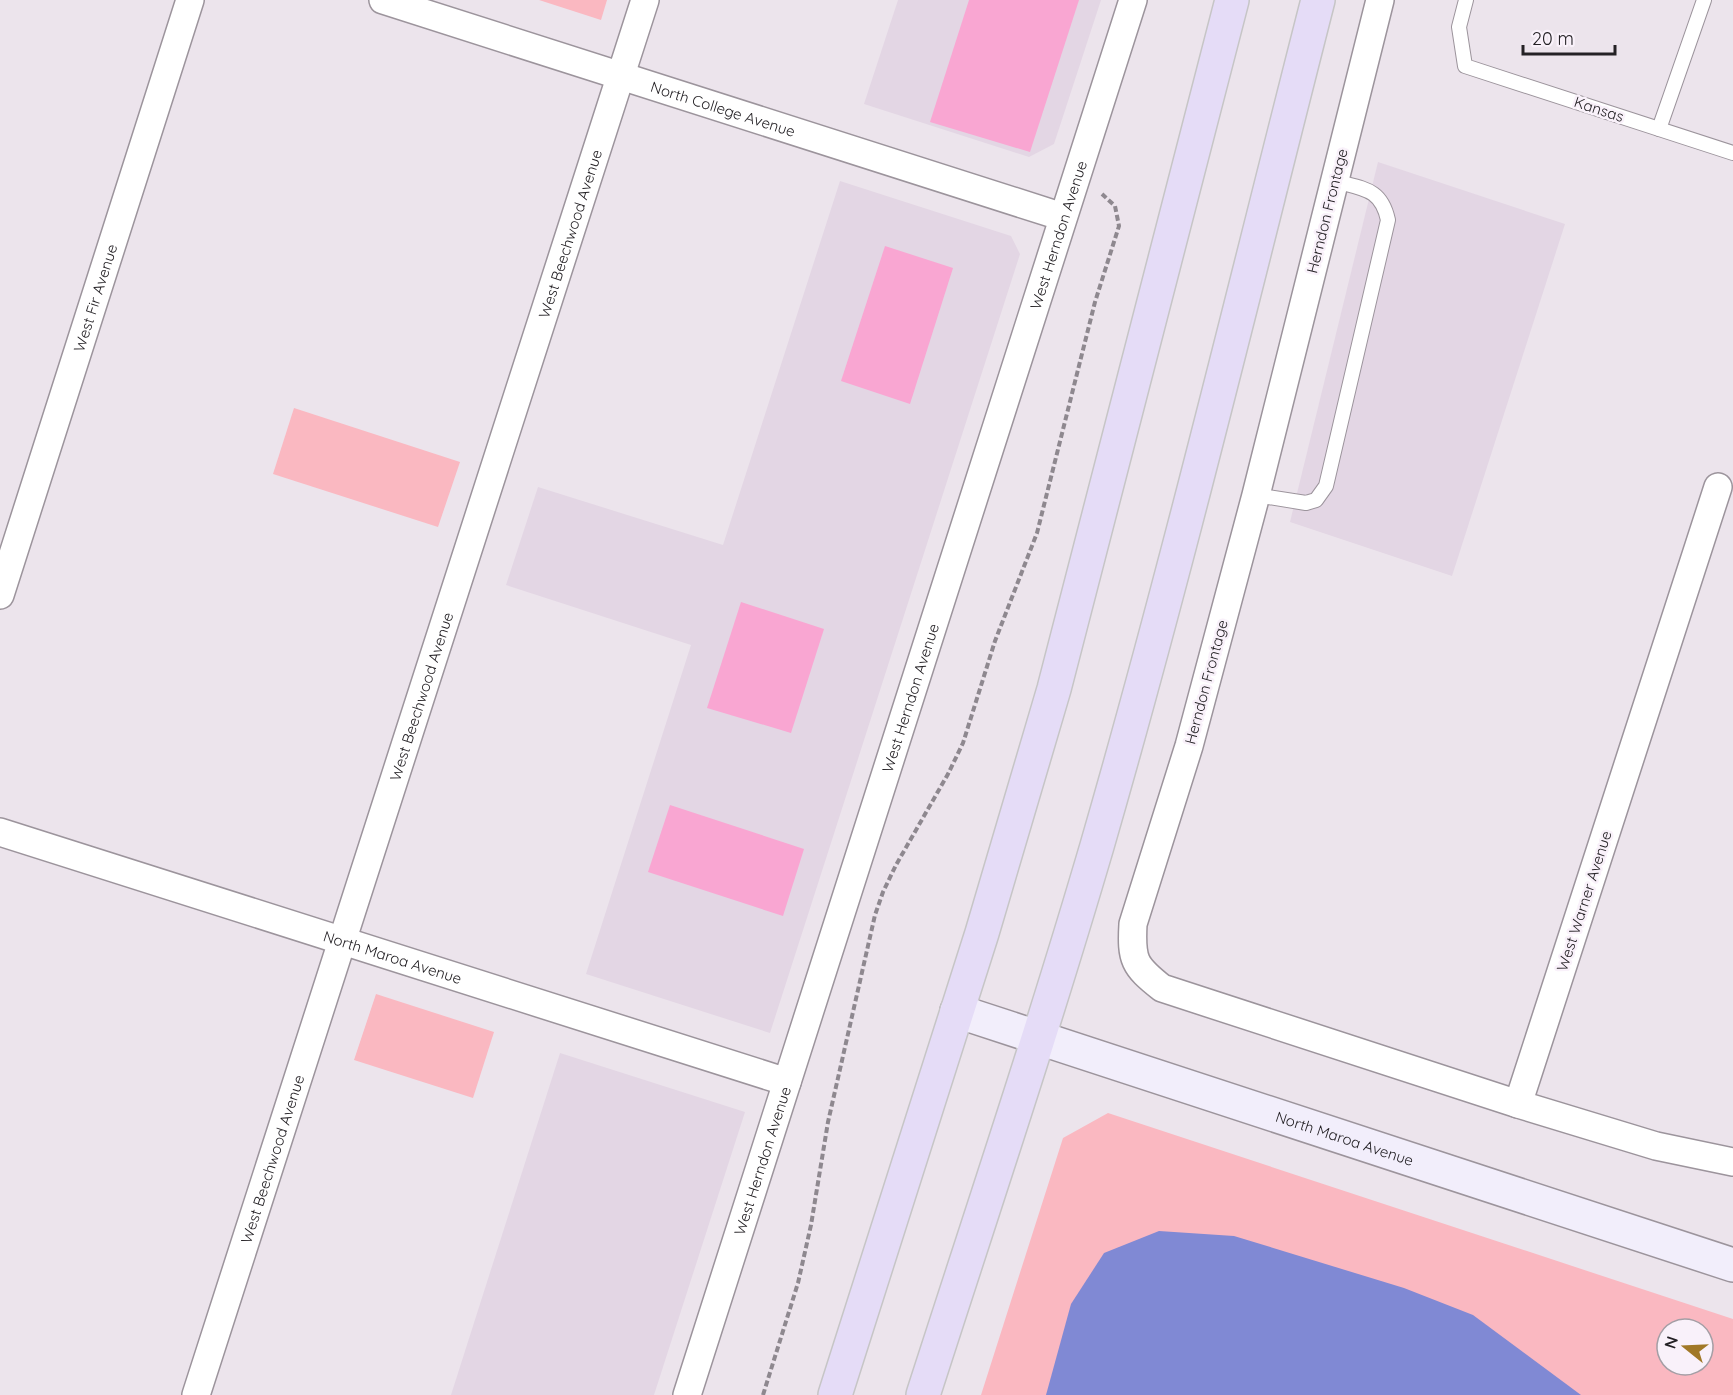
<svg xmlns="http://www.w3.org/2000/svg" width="1733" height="1395" font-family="Quicksand,sans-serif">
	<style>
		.built { fill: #e3d6e4 }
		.green { fill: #fab8c1; fill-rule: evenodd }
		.water { fill: #8089d4 }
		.building { fill: #f9a6d2 }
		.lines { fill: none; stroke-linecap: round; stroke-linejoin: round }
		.service-casing { stroke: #9c949c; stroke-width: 16 }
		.minor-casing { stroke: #9c949c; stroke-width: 30 }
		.secondary-casing { stroke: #9c949c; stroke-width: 36 }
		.primary-casing { stroke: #c6c5c6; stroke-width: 36 }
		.path { stroke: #8e888f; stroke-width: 4; stroke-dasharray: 6 3; stroke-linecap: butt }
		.service { stroke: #fff; stroke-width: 14 }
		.minor { stroke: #fff; stroke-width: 27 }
		.secondary { stroke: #f2eefb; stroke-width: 33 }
		.primary { stroke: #e5dcf7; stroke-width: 33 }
		.labels { text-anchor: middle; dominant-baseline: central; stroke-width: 5; stroke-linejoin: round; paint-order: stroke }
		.street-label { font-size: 15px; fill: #242125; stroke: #f9f1fa }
	</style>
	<rect width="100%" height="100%" fill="#ece4ec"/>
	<!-- built -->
	<g class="built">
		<polygon points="898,0 1101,0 1054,144 1029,157 864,104"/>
		<polygon points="1378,162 1565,224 1452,576 1290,522"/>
		<polygon points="840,181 1011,236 1020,254 770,1033 586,974 691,645 506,585 538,487 723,545"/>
		<polygon points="560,1053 745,1112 654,1395 451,1395"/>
	</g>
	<!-- green -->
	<g class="green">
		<polygon points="539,0 607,0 601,20"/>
		<polygon points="294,408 460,462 438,527 273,474"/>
		<polygon points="376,994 494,1032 473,1098 354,1060"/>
		<path d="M1108,1113L1733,1319V1395H981L1063,1138ZM1667,1329H1703V1365H1667Z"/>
	</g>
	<!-- water -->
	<polygon class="water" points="1159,1231 1234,1236 1404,1288 1473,1315 1581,1395 1046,1395 1071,1304 1104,1253"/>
	<!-- building -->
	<g class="building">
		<polygon points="969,0 1079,0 1030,152 930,122"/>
		<polygon points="885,246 953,268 910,404 841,381"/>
		<polygon points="741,602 824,629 791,733 707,708"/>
		<polygon points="670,805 804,849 783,916 648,872"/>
	</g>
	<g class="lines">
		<!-- service casing -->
		<g class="service-casing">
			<g id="service">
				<polyline points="1466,0 1459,27 1465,66 1733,153"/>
				<polyline points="1659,129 1704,0"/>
				<path d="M1256,495L1306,503L1316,500L1326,486L1388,220C1381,188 1363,189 1335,181"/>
			</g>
		</g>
		<!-- minor casing -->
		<g class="minor-casing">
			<g id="minor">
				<path id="s1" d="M383,0L1063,217"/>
				<path d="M1380,0L1256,495L1189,746L1133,924C1131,960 1134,966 1162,988L1518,1104"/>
				<polyline points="1718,487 1518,1104 1656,1146 1733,1162"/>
				<path id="s2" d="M0,595L190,0"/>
				<path id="s3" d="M0,832L787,1082"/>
				<path id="s4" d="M196,1395L645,0"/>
				<path id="s5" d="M687,1395L1133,0"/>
			</g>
		</g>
		<!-- secondary casing -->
		<g class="secondary-casing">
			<g id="secondary">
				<path id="s6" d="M957,1011L1733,1265"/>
			</g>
		</g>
		<!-- primary casing -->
		<g class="primary-casing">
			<g id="primary">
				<polyline points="835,1395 982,933 1054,689 1232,0"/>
				<path d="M923,1395C982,1212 1043,1030 1097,846C1178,566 1246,282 1318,0"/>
			</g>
		</g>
		<!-- path -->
		<polyline class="path" points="763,1395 798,1283 811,1225 828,1122 875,915 883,892 896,865 948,774 963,743 995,641 1037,533 1095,302 1119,226 1115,206 1102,194"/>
		<!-- service -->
		<use href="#service" class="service"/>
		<!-- minor -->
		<use href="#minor" class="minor"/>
		<!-- secondary -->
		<use href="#secondary" class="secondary"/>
		<!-- primary -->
		<use href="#primary" class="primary"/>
	</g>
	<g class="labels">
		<!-- street labels -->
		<g class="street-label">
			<text stroke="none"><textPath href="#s1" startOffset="357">North College Avenue</textPath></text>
			<text transform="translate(1599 109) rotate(18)">Kansas</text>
			<text transform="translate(1327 211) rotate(-76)">Herndon Frontage</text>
			<text stroke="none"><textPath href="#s5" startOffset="1218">West Herndon Avenue</textPath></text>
			<text stroke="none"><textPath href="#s4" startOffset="1220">West Beechwood Avenue</textPath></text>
			<text stroke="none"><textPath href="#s2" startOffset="312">West Fir Avenue</textPath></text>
			<text transform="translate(1206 682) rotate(-75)">Herndon Frontage</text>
			<text stroke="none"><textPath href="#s4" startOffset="734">West Beechwood Avenue</textPath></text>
			<text stroke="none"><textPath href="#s5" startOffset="732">West Herndon Avenue</textPath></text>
			<text transform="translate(1584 901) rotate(-72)">West Warner Avenue</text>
			<text stroke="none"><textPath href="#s3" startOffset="412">North Maroa Avenue</textPath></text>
			<text stroke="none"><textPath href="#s6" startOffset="408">North Maroa Avenue</textPath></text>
			<text stroke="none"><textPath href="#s4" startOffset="248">West Beechwood Avenue</textPath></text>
			<text stroke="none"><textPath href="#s5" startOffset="246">West Herndon Avenue</textPath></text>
		</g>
	</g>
	<!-- north arrow -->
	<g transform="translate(1685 1347) rotate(288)"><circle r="28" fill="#f9f1fa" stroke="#a49ea5" stroke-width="1.5"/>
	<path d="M0-4.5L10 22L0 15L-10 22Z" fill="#a17827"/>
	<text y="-9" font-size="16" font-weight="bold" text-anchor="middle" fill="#242125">N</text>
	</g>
	<!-- scale -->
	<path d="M1523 45v9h92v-9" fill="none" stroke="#242125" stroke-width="3"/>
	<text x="1532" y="45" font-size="18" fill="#242125" stroke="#f9f1fa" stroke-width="4.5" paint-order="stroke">20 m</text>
</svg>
